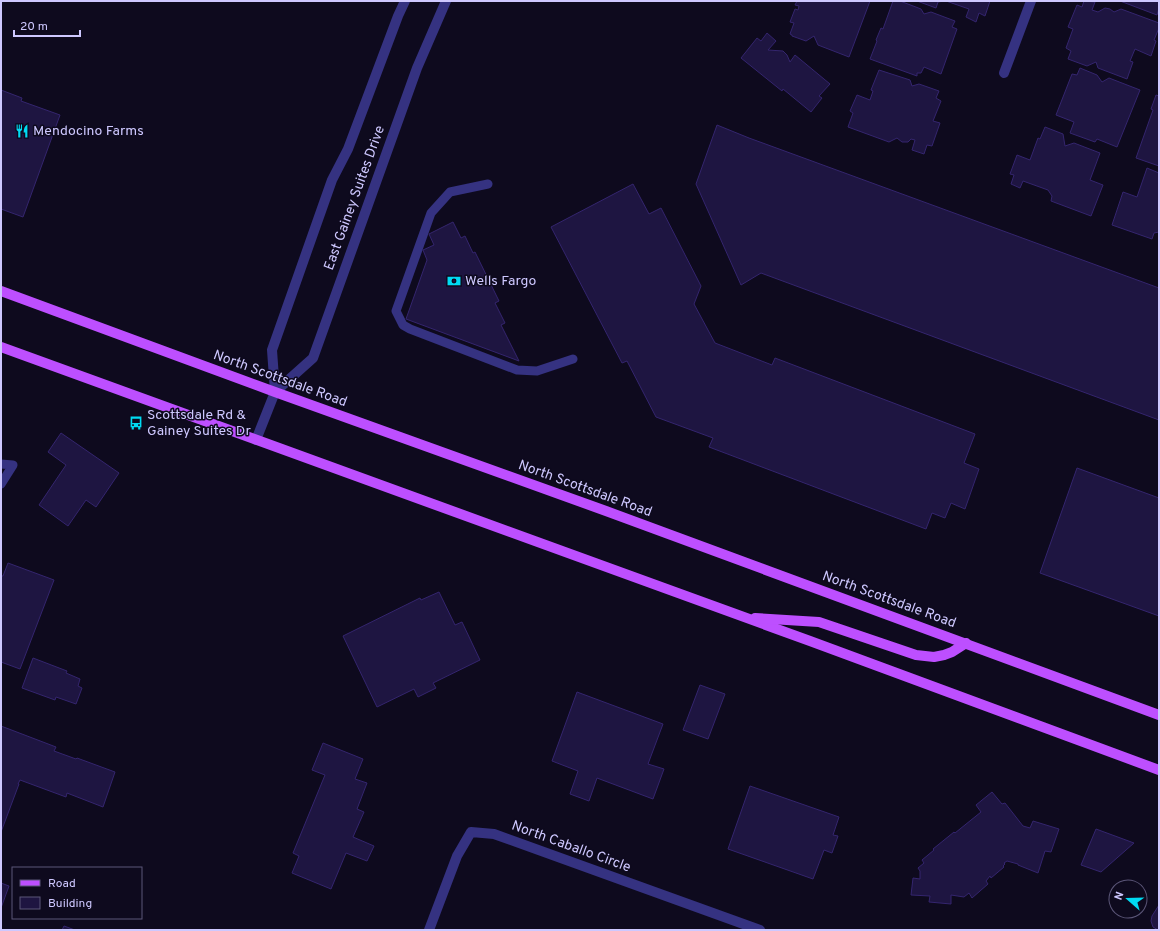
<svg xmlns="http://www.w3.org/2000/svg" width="1160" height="931" font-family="Overpass,sans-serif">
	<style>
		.building { fill: #1e1541; stroke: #34256e }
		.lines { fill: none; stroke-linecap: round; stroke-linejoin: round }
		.service { stroke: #353281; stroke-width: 9 }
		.minor { stroke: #353281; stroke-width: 10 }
		.tertiary { stroke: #353281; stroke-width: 10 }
		.primary { stroke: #bd4fff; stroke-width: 10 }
		.labels { text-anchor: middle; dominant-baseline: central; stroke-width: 3; stroke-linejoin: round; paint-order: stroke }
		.poi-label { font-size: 14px; fill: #cec8ff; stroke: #0e0a1e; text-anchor: start }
		.street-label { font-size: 14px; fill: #cec8ff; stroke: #0e0a1e }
	</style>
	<rect width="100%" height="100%" fill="#0e0a1e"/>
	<!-- building -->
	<g class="building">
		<polygon points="797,1 870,1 849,57 818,45 814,36 806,41 792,36 792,35 790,34 794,23 790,22 795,9 798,10 799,6 795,5"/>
		<polygon points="893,1 900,1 921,9 924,14 931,12 955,21 952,27 957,29 941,74 924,67 921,73 917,73 917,76 870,59 877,41 876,40 881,28 883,29"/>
		<polygon points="917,1 944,1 938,2 936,8"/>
		<polygon points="946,1 990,1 985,16 979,13 976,22 966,17 969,9"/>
		<polygon points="1084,1 1095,2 1092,10 1098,12 1105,8 1110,9 1114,12 1121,9 1159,23 1159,28 1154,40 1156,41 1151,56 1135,49 1130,61 1133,62 1127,79 1098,68 1096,62 1087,66 1068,59 1071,51 1066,48 1073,29 1068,27 1077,5 1082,7"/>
		<polygon points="1120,1 1159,1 1159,8 1157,15"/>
		<polygon points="767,33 776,41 768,50 783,51 787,55 790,62 795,55 830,84 819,96 822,98 811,112 783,89 782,91 741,58 757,38 761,41"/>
		<polygon points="1080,68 1097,75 1102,82 1109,78 1140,90 1117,147 1097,139 1095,142 1070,133 1074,122 1056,115 1072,74 1077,75"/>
		<polygon points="879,70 910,80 912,86 919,84 939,91 936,98 941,101 933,121 940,123 932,146 927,145 924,154 912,150 915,140 911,139 908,142 902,142 897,138 889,142 848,127 853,113 850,111 857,95 870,100 873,91 871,90"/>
		<polygon points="1,90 22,98 21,101 60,115 23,217 1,209"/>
		<polygon points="1156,95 1159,96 1159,166 1136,158 1153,110 1151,109"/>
		<polygon points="717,125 749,138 1159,288 1159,420 761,273 741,285 696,184"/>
		<polygon points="1045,127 1063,134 1065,146 1074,143 1100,153 1090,180 1103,185 1091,216 1051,201 1052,196 1048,190 1023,181 1020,188 1011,184 1014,175 1010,174 1017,155 1030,160 1038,138 1040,139"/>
		<polygon points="1147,168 1159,173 1159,232 1154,233 1152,239 1112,225 1123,192 1137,197"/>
		<polygon points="633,184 649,214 661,208 701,286 694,304 715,343 772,365 775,358 975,434 964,463 979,469 965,509 951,503 945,518 932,513 926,529 709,447 713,438 656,417 627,361 622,363 551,227"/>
		<polygon points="453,222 461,238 465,236 473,253 475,252 499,301 495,303 505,323 501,325 519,361 406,319 427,260 423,250 434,245 429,234"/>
		<polygon points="61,433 119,473 96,507 86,500 68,526 39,505 66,465 48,452"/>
		<polygon points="1077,468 1159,498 1159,616 1040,573"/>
		<polygon points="8,563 54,580 20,669 1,662 1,577 2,576 3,576"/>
		<polygon points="439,592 455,625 462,622 480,660 433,683 436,688 418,697 414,689 377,707 343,636 420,598 421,600"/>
		<polygon points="33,658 67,671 66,673 80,679 78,686 82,688 76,704 56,697 55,700 22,688"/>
		<polygon points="700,685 725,694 708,739 683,730"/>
		<polygon points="577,692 663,724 648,764 664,769 653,799 597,778 589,801 570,794 578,771 552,761"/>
		<polygon points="1,726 56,747 54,751 76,759 77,758 115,772 103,807 67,793 66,797 20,780 18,784 19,784 1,832"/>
		<polygon points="323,743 363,759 355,779 367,783 357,809 364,812 353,837 374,846 367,861 346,853 331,889 292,873 299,856 293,853 325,775 312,770"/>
		<polygon points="750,786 839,817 833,835 838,836 832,853 824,850 813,879 728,849"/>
		<polygon points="992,792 1002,804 1005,803 1023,826 1030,828 1033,821 1059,829 1051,852 1045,851 1038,873 1018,865 1018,864 1007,861 1004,863 1005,864 1003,866 1004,867 991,878 990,876 986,881 988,884 972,898 969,893 964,897 951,895 951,904 929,902 930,896 911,895 913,878 920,879 920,871 918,868 924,863 922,860 934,850 933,849 954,832 955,833 981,812 976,805"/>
		<polygon points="1096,829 1134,843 1101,872 1081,865"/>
		<polygon points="1,883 9,886 1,908"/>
		<polygon points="1159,905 1159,930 1158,930 1153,927 1151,921 1152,916"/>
		<polygon points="64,926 75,930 62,930"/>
	</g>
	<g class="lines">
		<!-- service -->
		<g class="service">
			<polyline points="488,184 450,192 431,213 396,311 403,325 410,329 517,370 537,371 573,359"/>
			<polyline points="1,464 13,465 1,484"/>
		</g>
		<!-- minor -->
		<g class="minor">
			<polyline points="1004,73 1031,1"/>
			<polyline points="429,930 457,856 471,832 494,834 760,930"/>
		</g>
		<!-- tertiary -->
		<g class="tertiary">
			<polyline points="275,392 313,358 417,68 446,1"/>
			<polyline points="256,440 275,392 272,350 332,180 348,149 398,16 405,1"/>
		</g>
		<!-- primary -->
		<g class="primary">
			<polyline points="1,291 275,392 606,511 1159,715"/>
			<polyline points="1,347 810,641 1159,770"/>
			<polyline points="755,618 819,622 916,655 934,657 944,655 952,652 966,643"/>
		</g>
	</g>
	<!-- icons -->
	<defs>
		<g id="restaurant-bare" transform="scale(1.08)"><path d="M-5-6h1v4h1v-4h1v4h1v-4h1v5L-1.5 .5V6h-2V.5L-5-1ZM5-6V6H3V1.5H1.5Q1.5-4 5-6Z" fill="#00dbf3" stroke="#0e0a1e" stroke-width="2.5" paint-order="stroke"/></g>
		<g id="bank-bare" transform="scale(1.08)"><path d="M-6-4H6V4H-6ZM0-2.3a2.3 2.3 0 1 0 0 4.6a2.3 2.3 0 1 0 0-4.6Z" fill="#00dbf3" stroke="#0e0a1e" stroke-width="2.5" paint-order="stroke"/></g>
		<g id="bus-bare" transform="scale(1.08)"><path d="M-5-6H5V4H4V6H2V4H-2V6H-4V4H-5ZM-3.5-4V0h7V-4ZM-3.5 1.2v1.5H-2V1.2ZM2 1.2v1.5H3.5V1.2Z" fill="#00dbf3" stroke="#0e0a1e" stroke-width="2.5" paint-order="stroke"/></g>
	</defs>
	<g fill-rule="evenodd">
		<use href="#restaurant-bare" x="22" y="131"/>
		<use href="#bank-bare" x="454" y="281"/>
		<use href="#bus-bare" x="136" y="423"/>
	</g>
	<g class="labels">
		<!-- poi labels -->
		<g class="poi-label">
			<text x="33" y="131">Mendocino Farms</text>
			<text x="465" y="281">Wells Fargo</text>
			<text x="147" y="415">Scottsdale Rd &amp;<tspan x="147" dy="16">Gainey Suites Dr</tspan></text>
		</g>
		<!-- street labels -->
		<g class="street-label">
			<text transform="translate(355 198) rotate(-70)">East Gainey Suites Drive</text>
			<text transform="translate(280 379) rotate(20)">North Scottsdale Road</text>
			<text transform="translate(585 489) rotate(20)">North Scottsdale Road</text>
			<text transform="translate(889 600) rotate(20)">North Scottsdale Road</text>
			<text transform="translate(571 847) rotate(20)">North Caballo Circle</text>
		</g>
	</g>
	<!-- border -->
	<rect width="1160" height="931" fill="none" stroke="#cec8ff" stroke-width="4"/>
	<!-- legend -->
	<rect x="12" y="867" width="130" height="52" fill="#0e0a1e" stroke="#5b5678"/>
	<rect x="20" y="880" width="20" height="6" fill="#bd4fff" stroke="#5b5678"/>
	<text x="48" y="887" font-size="12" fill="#cec8ff">Road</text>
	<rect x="20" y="897" width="20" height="12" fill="#1e1541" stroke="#5b5678"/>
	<text x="48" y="907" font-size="12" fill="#cec8ff">Building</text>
	<!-- north arrow -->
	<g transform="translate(1128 899) rotate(290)"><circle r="19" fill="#0e0a1e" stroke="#5b5678"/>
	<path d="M0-3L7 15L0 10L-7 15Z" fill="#00dbf3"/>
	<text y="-6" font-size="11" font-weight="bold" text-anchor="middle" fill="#cec8ff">N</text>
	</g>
	<!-- scale -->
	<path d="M14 30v6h66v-6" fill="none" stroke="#cec8ff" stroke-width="2"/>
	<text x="20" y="30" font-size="12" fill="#cec8ff" stroke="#0e0a1e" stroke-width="3" paint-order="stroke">20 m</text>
</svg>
